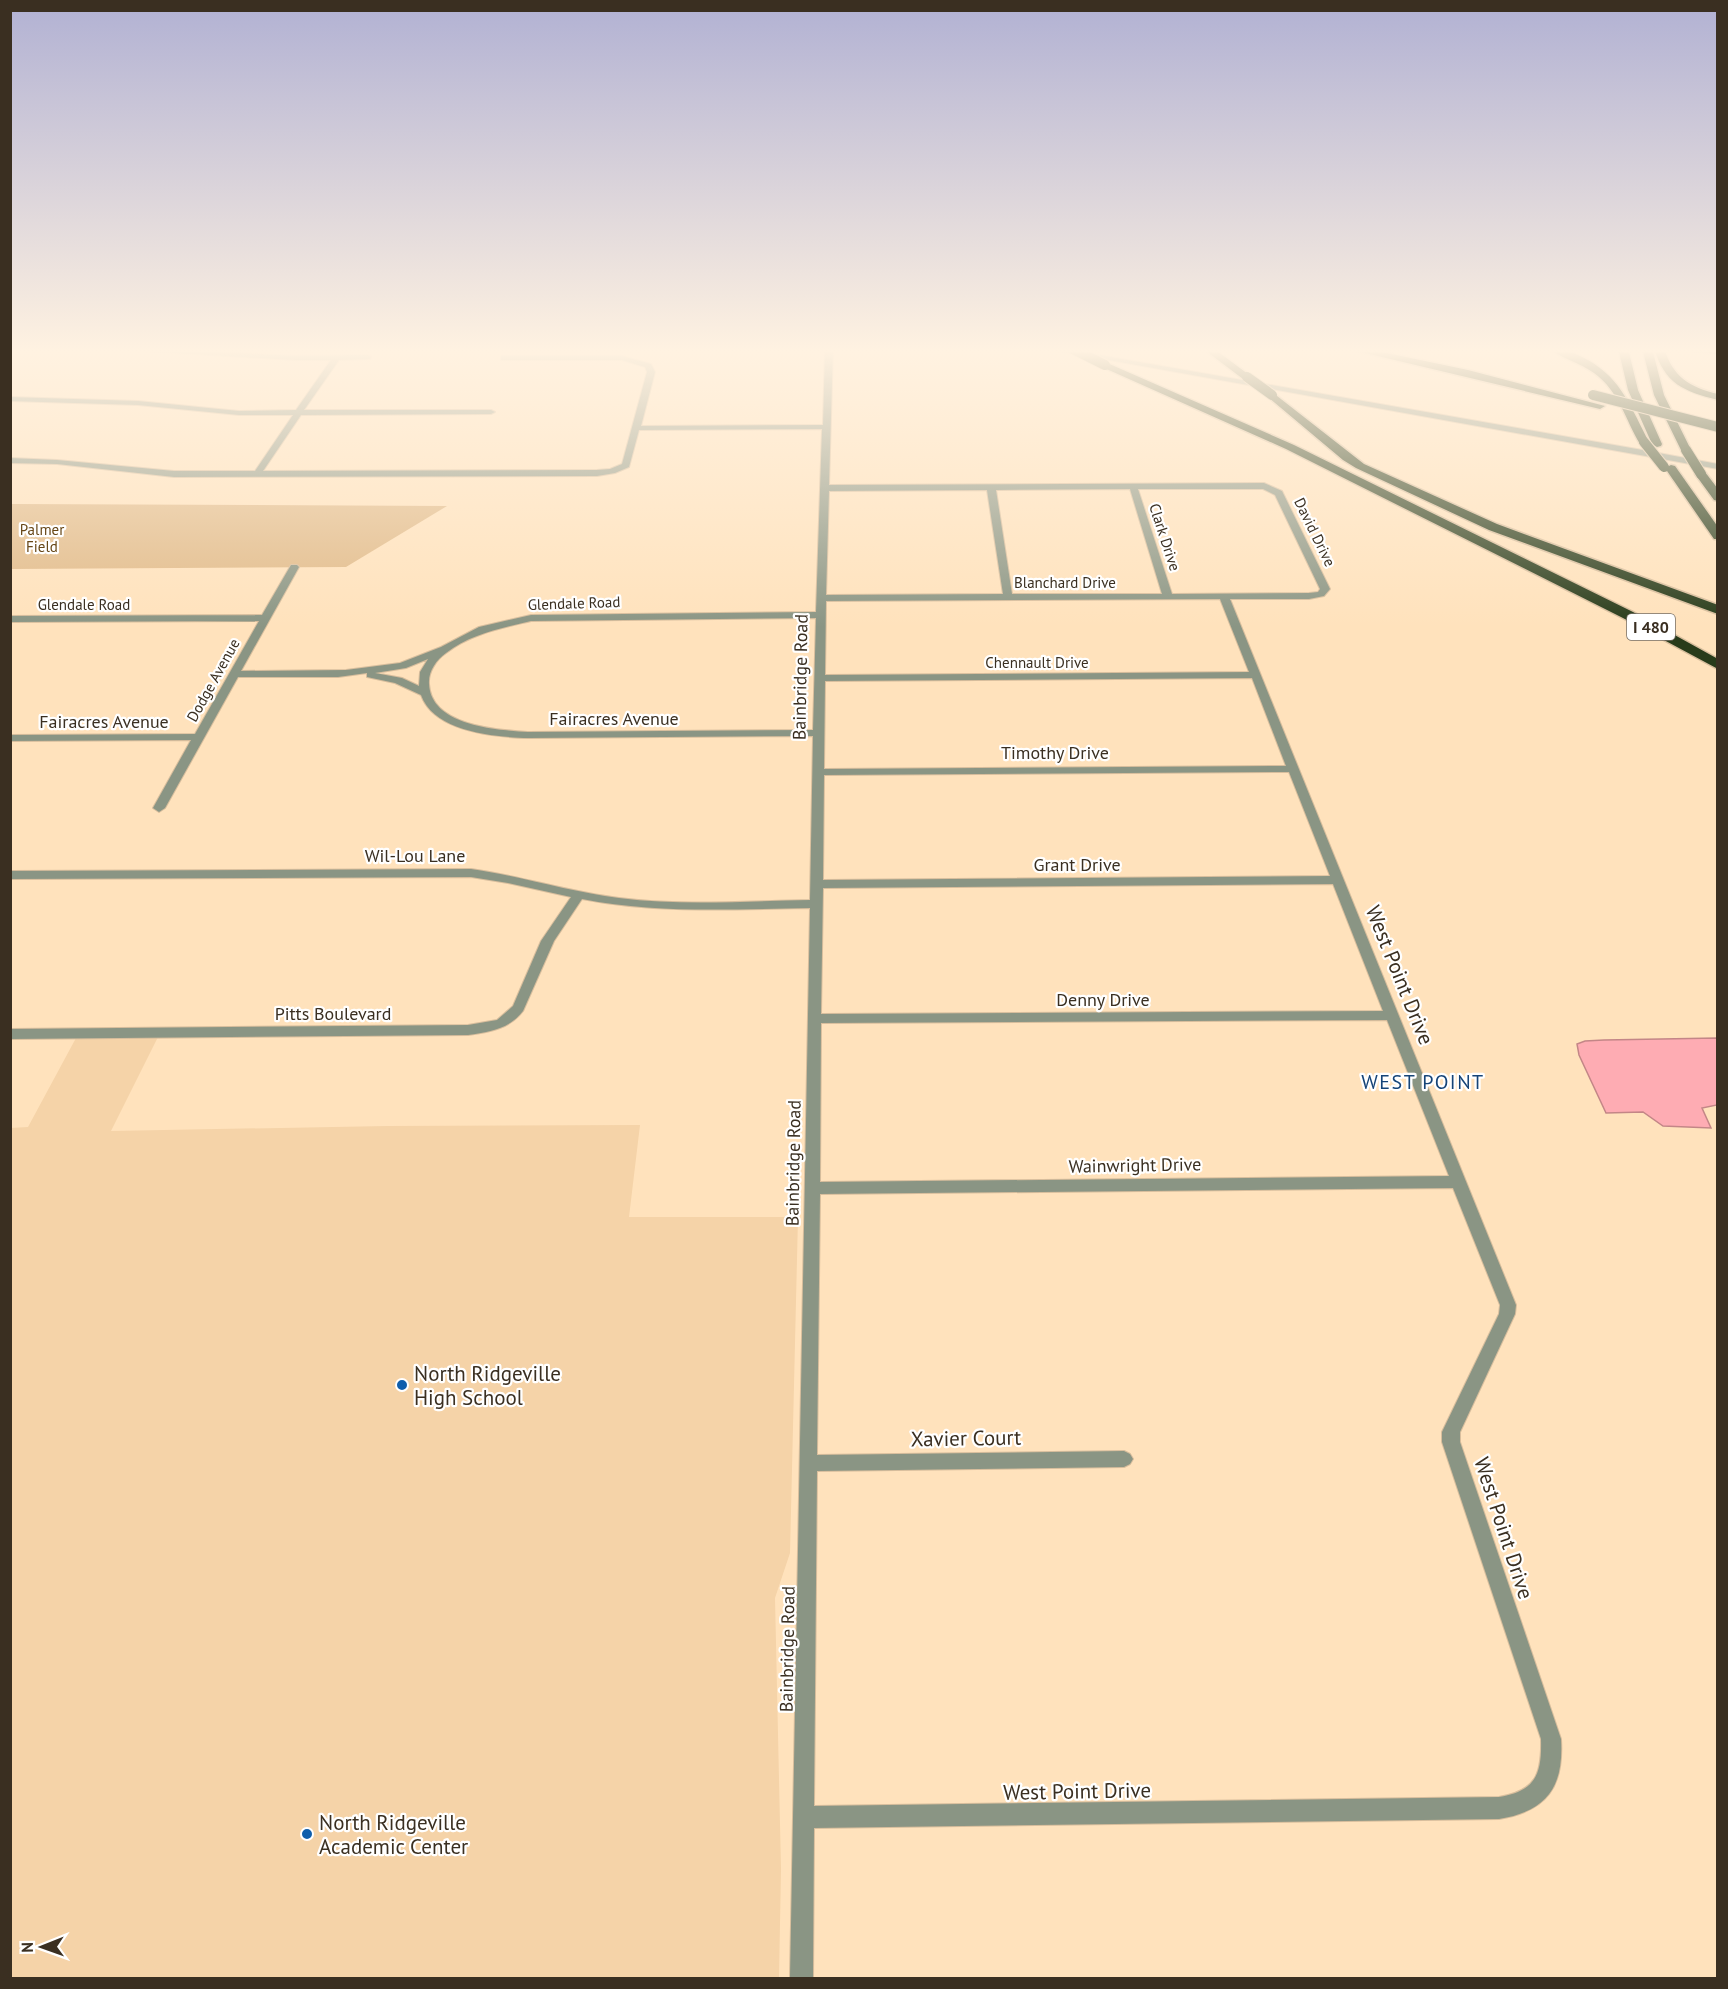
<svg xmlns="http://www.w3.org/2000/svg" width="1728" height="1989" font-family="'PT Sans',sans-serif">
	<style>
		.built { fill: #f5d3a8 }
		.green { fill: #e0b987 }
		.water { fill: #feacb3; stroke: #c38687; stroke-width: 1.5 }
		.lines { fill: none; stroke-linecap: round; stroke-linejoin: round }
		.minor-casing { stroke: #d8be9d; stroke-width: 2 }
		.highway-casing { stroke: #d8be9d; stroke-width: 3 }
		.minor { fill: #8a9584; fill-rule: evenodd }
		.highway { fill: #283b1a; fill-rule: evenodd }
		.highway-bridge-casing { stroke: #d8be9d; stroke-width: 12; stroke-linecap: butt }
		.highway-bridge { stroke: #283b1a; stroke-width: 10 }
		.poi-dot { fill: #0f5eac; stroke: #fff; stroke-width: 2 }
		.labels { text-anchor: middle; dominant-baseline: central; stroke-width: 4.5; stroke-linejoin: round; paint-order: stroke }
		.far-park-label { font-size: 15px; fill: #674717; stroke: #fff }
		.far-street-label { font-size: 15px; fill: #3a2f21; stroke: #fff }
		.shield { fill: #fff; stroke: #756d64; stroke-width: 1.5 }
		.shield-label { font-size: 16px; font-weight: bold; fill: #3a2f21 }
		.street-label { font-size: 18px; fill: #3a2f21; stroke: #fff }
		.neighbourhood-label { font-size: 20px; letter-spacing: 1.5px; fill: #164477; stroke: #fff }
		.near-street-label { font-size: 21px; fill: #3a2f21; stroke: #fff }
		.near-poi-label { font-size: 21px; fill: #3a2f21; stroke: #fff; text-anchor: start }
	</style>
	<rect width="100%" height="100%" fill="#ffe2bc"/>
	<!-- built -->
	<polygon class="built" points="158,1037 111,1131 387,1126 640,1125 629,1217 798,1217 790,1553 775,1598 781,1869 779,1978 11,1978 10,1128 28,1127 76,1038"/>
	<!-- green -->
	<polygon class="green" points="11,504 447,506 346,567 11,569"/>
	<!-- water -->
	<polygon class="water" points="1717,1038 1717,1105 1702,1108 1711,1128 1663,1126 1643,1112 1606,1113 1579,1055 1577,1044 1585,1041 1604,1040"/>
	<g class="lines">
		<!-- minor casing -->
		<g class="minor-casing">
			<g id="minor">
				<path d="M141,348L295,356L367,355L371,357L370,359L339,360L304,410H491L495,412L491,414L301,415L263,471L597,470L610,469L622,464L647,372L645,367L622,360H501V356H622L651,364L655,372L641,426L823,425L825,348H833L829,485L1264,483L1282,491L1330,589L1324,596L1309,599H1230L1516,1305L1515,1314L1460,1432V1442L1561,1739C1564,1787 1547,1811 1499,1819L814,1828L813,1978H790L810,908C733,909 658,914 582,899L554,941L523,1011C509,1029 490,1032 468,1035L10,1039V1029L468,1025L497,1020L513,1006L541,941L571,897L508,883L471,877L10,879V871L471,869C521,876 569,892 619,898C682,906 746,901 810,900L813,736L528,738C495,737 434,732 421,695L395,683L367,677V673L338,677H238L165,808L159,812L153,808L191,740L10,741V735L195,734L259,621L10,622V616L262,615L291,565H297L299,567L241,671L346,670L400,663L441,647L479,627L531,615L816,612L822,429L639,430L629,467L615,473L597,476L174,477L57,464L10,463V458L57,460L174,471H255L293,415H239L138,405L10,401V397L138,401L239,411L296,410L331,360H295L144,351ZM1130,489L1162,594H1012L996,490ZM1138,489H1263L1275,495L1320,589L1318,592L1309,593L1172,594ZM987,490L1003,594L826,595L829,491ZM1220,599L1249,672L825,675L826,601ZM816,618L813,730L528,732C497,730 431,726 429,684C428,672 436,660 446,653C470,634 502,628 531,621ZM428,659L420,672L419,686L402,678L375,673L406,668ZM1252,678L1286,766L824,769L825,681ZM1289,772L1330,876L823,880L824,775ZM1333,884L1383,1011L821,1014L823,888ZM1387,1020L1449,1176L820,1182L821,1023ZM1453,1188L1500,1305L1499,1314L1442,1432V1442L1541,1739C1542,1774 1536,1791 1499,1797L814,1806L817,1471L1124,1467L1130,1464L1133,1459L1130,1454L1124,1451L817,1455L820,1194Z"/>
				<polygon points="1042,348 1059,348 1637,449 1718,464 1718,469"/>
			</g>
		</g>
		<!-- highway casing -->
		<g class="highway-casing">
			<g id="highway">
				<polygon points="1202,348 1213,348 1252,377 1243,379"/>
				<polygon points="1344,348 1363,348 1468,370 1605,406 1600,409"/>
				<path d="M1548,348C1564,348 1575,353 1588,360C1622,379 1632,410 1649,442L1648,444H1640C1625,419 1619,391 1594,373C1580,363 1561,358 1548,348Z"/>
				<polygon points="1618,348 1628,348 1638,390 1662,444 1661,446 1657,447 1652,444 1628,390"/>
				<polygon points="1642,348 1652,348 1664,395 1691,450 1690,452 1682,452 1681,450 1654,395"/>
				<path d="M1654,348H1664C1673,377 1689,387 1718,394V400C1683,391 1665,384 1654,348Z"/>
				<polygon points="1687,348 1718,348 1718,354 1692,351"/>
				<polygon points="1105,362 1294,445 1633,612 1718,659 1718,669 1623,618 1286,449 1102,367 1100,365"/>
				<polygon points="1272,392 1364,464 1497,524 1718,605 1718,614 1489,530 1356,468 1343,460 1268,397 1267,395"/>
				<polygon points="1671,465 1675,466 1718,527 1718,539 1714,539 1665,468"/>
				<polygon points="1701,471 1705,472 1718,489 1718,501 1714,500 1695,474"/>
			</g>
		</g>
		<!-- minor -->
		<use href="#minor" class="minor"/>
		<!-- highway -->
		<use href="#highway" class="highway"/>
		<!-- highway-bridge casing -->
		<g class="highway-bridge-casing">
			<g id="highway-bridge">
				<polyline points="1071,348 1105,365"/>
				<polyline points="1247,377 1272,395"/>
				<polyline points="1593,395 1718,427"/>
				<polyline points="1644,442 1664,467"/>
				<polyline points="1686,450 1701,474"/>
			</g>
		</g>
		<!-- highway-bridge -->
		<use href="#highway-bridge" class="highway-bridge"/>
	</g>
	<!-- sky -->
	<linearGradient id="sky" x2="0" y2="1"><stop stop-color="#b1b1d3"/><stop offset="0.56" stop-color="#fff2e1"/><stop offset="1" stop-color="#fff2e1" stop-opacity="0"/></linearGradient>
	<rect width="1728" height="627" fill="url(#sky)"/>
	<!-- markers -->
	<g class="poi-dot">
		<circle cx="402" cy="1385" r="6"/>
		<circle cx="307" cy="1834" r="6"/>
	</g>
	<g class="labels">
		<!-- far-park labels -->
		<g class="far-park-label">
			<text x="42" y="529">Palmer<tspan x="42" dy="17">Field</tspan></text>
		</g>
		<!-- far-street labels -->
		<g class="far-street-label">
			<text transform="translate(1315 532) rotate(64)">David Drive</text>
			<text transform="translate(1165 537) rotate(72)">Clark Drive</text>
			<text x="1065" y="582">Blanchard Drive</text>
			<text transform="translate(574 603) rotate(-2)">Glendale Road</text>
			<text x="84" y="604">Glendale Road</text>
			<text x="1037" y="662">Chennault Drive</text>
			<text transform="translate(213 680) rotate(-61)">Dodge Avenue</text>
		</g>
		<!-- shield labels -->
		<rect class="shield" x="1627" y="614" width="48" height="26" rx="4.5"/>
		<g class="shield-label">
			<text x="1651" y="627">I 480</text>
		</g>
		<!-- street labels -->
		<g class="street-label">
			<text transform="translate(800 677) rotate(-89)">Bainbridge Road</text>
			<text x="614" y="718">Fairacres Avenue</text>
			<text x="104" y="721">Fairacres Avenue</text>
			<text x="1055" y="752">Timothy Drive</text>
			<text x="415" y="855">Wil-Lou Lane</text>
			<text x="1077" y="864">Grant Drive</text>
			<text x="1103" y="999">Denny Drive</text>
			<text x="333" y="1013">Pitts Boulevard</text>
			<text transform="translate(793 1163) rotate(-89)">Bainbridge Road</text>
			<text transform="translate(1135 1165) rotate(-1)">Wainwright Drive</text>
			<text transform="translate(787 1649) rotate(-89)">Bainbridge Road</text>
		</g>
		<!-- neighbourhood labels -->
		<g class="neighbourhood-label">
			<text x="1423" y="1082">WEST POINT</text>
		</g>
		<!-- near-street labels -->
		<g class="near-street-label">
			<text transform="translate(1400 975) rotate(68)">West Point Drive</text>
			<text transform="translate(966 1438) rotate(-1)">Xavier Court</text>
			<text transform="translate(1504 1528) rotate(72)">West Point Drive</text>
			<text transform="translate(1077 1791) rotate(-1)">West Point Drive</text>
		</g>
		<!-- near-poi labels -->
		<g class="near-poi-label">
			<text x="414" y="1373">North Ridgeville<tspan x="414" dy="24">High School</tspan></text>
			<text x="319" y="1822">North Ridgeville<tspan x="319" dy="24">Academic Center</tspan></text>
		</g>
	</g>
	<!-- border -->
	<rect width="1728" height="1989" fill="none" stroke="#3a2f21" stroke-width="24"/>
	<!-- north arrow -->
	<g transform="translate(42 1947) rotate(269)" stroke="#ffffff" stroke-width="4.5" paint-order="stroke">
	<path d="M0-4.5L10 22L0 15L-10 22Z" fill="#3a2f21"/>
	<text y="-9" font-size="16" font-weight="bold" text-anchor="middle" fill="#3a2f21">N</text>
	</g>
</svg>
